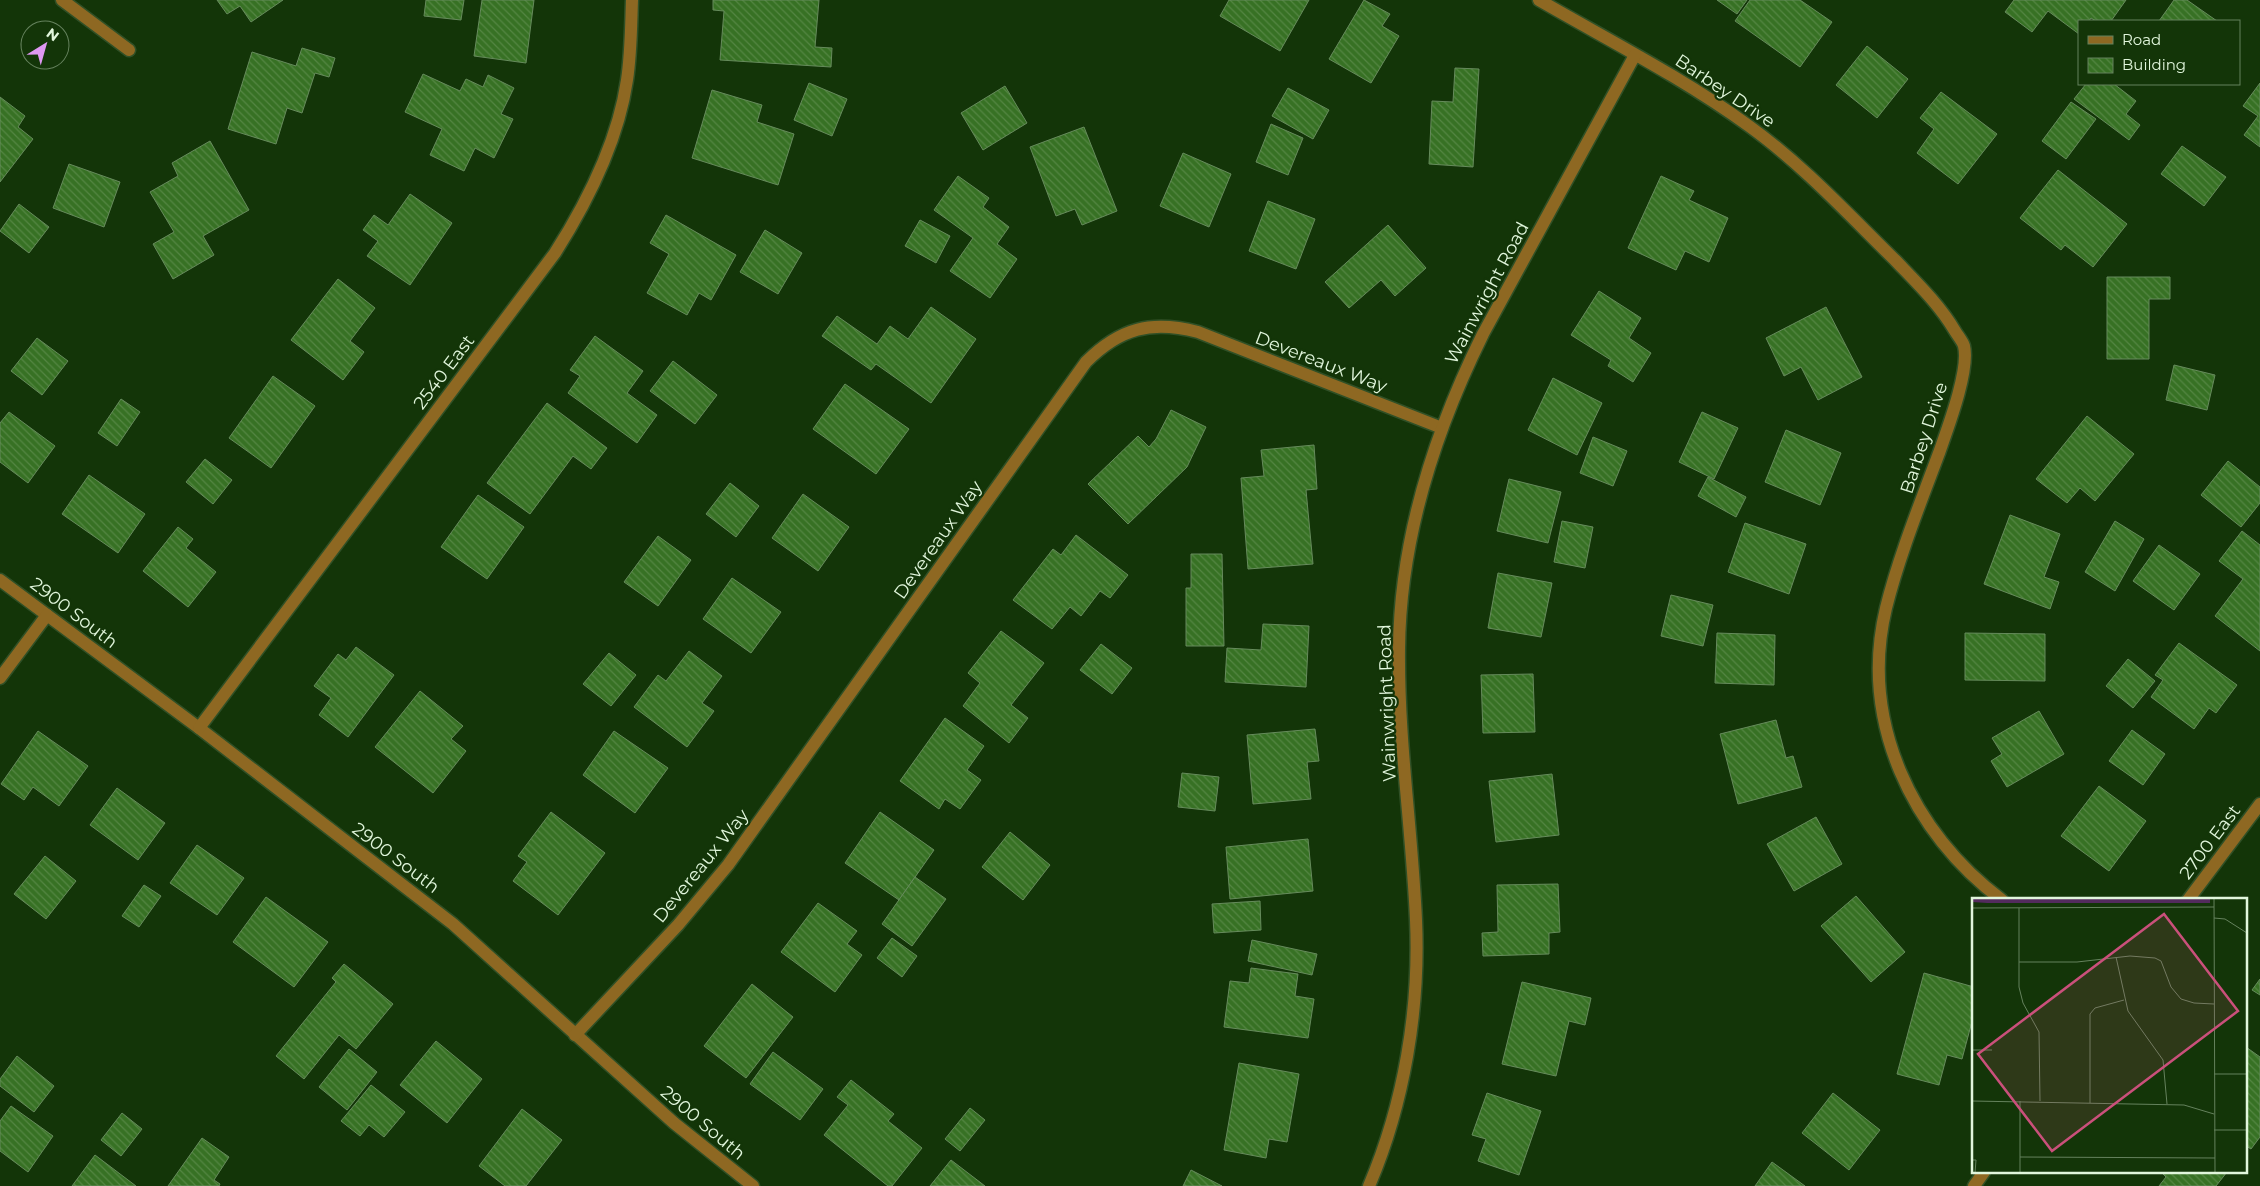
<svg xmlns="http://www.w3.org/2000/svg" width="2260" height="1186" font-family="Montserrat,sans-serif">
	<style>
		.building { fill: url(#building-back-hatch); stroke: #668b5c }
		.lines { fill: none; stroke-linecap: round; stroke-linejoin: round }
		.minor-casing { stroke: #305026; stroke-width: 15 }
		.tertiary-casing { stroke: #305026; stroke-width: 15 }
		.minor { stroke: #8e6822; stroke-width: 12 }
		.tertiary { stroke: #8e6822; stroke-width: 12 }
		.labels { text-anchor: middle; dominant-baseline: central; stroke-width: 4.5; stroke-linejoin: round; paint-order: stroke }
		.street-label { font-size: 18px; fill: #e1f6dc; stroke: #133508 }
		.inset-road { fill: none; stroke: #65825d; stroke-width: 1 }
		.view { fill: #ca507b; fill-opacity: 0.15; stroke: #ca507b; stroke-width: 2.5 }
		.inset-edge { fill: none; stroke: #e1f6dc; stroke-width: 2.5 }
	</style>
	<defs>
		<pattern id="building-back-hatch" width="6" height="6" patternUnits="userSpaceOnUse" patternTransform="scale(1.25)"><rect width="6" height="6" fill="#377124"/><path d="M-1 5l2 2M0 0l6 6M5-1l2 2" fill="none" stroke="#548643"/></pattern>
	</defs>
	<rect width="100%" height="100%" fill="#133508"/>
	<!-- building -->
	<g class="building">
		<polygon points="217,0 283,0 251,22 240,6 227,14"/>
		<polygon points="426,0 464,0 461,20 424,16"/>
		<polygon points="482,0 534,0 526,63 474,56"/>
		<polygon points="713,0 819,0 815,47 832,48 831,67 720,60 724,11 713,10"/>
		<polygon points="1229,0 1309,0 1280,51 1220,16"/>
		<polygon points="1364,0 1390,14 1382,26 1399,36 1371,83 1329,59"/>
		<polygon points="1717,0 1747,0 1737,14"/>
		<polygon points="1750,0 1800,0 1832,22 1800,67 1735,21"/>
		<polygon points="2014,0 2126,0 2111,21 2096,21 2091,18 2089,21 2079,21 2079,34 2048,11 2032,32 2005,12"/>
		<polygon points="2174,0 2187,0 2217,21 2159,21"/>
		<polygon points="1867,46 1908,79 1877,118 1836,85"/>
		<polygon points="302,48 335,58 329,77 315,73 302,113 287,108 276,144 228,129 252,52 296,66"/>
		<polygon points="1455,68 1479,69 1473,167 1429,164 1432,101 1453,102"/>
		<polygon points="423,74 460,91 466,79 483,87 488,75 514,88 501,114 513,119 494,158 475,148 464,171 430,155 442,129 405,112"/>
		<polygon points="809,83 847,99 832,136 794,120"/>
		<polygon points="2260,83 2260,147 2244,135 2258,116 2243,106"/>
		<polygon points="2086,84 2114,84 2136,101 2126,114 2140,125 2129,140 2074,99"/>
		<polygon points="1005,86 1027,123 983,150 961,113"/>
		<polygon points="1288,88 1329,110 1313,139 1272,116"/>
		<polygon points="712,90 762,105 757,122 794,134 778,185 692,158"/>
		<polygon points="1941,92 1997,134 1958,184 1917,153 1934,129 1920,118"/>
		<polygon points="0,97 25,116 18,127 33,139 0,182"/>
		<polygon points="2071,102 2096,119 2066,159 2042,141"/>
		<polygon points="1271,124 1303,138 1288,175 1256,162"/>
		<polygon points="1084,127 1117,211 1082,225 1075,209 1056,216 1030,147"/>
		<polygon points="210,141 249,210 203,236 214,255 173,279 153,244 174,232 150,192 178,176 172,163"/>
		<polygon points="2182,146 2226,177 2204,206 2161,174"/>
		<polygon points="1183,153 1231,174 1209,227 1160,206"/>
		<polygon points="69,164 120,182 104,227 53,208"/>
		<polygon points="2058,170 2127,224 2093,267 2065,245 2061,250 2020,218"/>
		<polygon points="958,176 989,198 983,207 1009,227 997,244 1017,259 990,298 950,271 973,238 934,210"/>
		<polygon points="1661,176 1694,191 1689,200 1728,218 1709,262 1685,251 1676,270 1628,248"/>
		<polygon points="410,194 452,223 410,285 367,256 378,241 363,230 374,215 388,225"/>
		<polygon points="1268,201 1315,219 1296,269 1249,251"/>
		<polygon points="19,204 49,227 29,253 0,231"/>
		<polygon points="666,215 736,255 711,300 699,293 687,315 647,293 669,254 650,243"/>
		<polygon points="920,220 950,236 936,263 905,246"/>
		<polygon points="1388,225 1426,268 1395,296 1381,280 1349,308 1325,282"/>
		<polygon points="765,230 802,253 778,294 740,272"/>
		<polygon points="2107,277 2170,277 2170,299 2149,299 2149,359 2107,359"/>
		<polygon points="338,279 375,308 350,341 364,352 343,380 291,340"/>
		<polygon points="1599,291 1641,318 1629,338 1651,353 1633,382 1608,366 1611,360 1571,335"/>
		<polygon points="931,307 976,339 931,403 876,364 871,370 822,336 837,316 877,344 890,326 908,339"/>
		<polygon points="1826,307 1862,377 1818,400 1801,367 1784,376 1766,338"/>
		<polygon points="595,336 643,371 627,393 657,415 637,443 568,393 580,376 570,370"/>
		<polygon points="37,338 68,361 42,395 11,371"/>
		<polygon points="673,361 717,395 695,424 650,391"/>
		<polygon points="2174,365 2215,375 2207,410 2166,400"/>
		<polygon points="273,376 315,406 271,468 229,438"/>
		<polygon points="1553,378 1602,403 1577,455 1528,430"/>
		<polygon points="845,384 909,429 876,474 813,429"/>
		<polygon points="121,399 140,412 117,446 98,433"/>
		<polygon points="547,403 607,448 591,469 573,456 530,514 487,483"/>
		<polygon points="1171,410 1206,427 1187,467 1128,524 1088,484 1138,436 1149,447 1156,439"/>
		<polygon points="9,412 55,446 28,483 0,462 0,423"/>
		<polygon points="1702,412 1738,428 1714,479 1679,462"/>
		<polygon points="2087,416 2134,454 2095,501 2080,488 2067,503 2036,479"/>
		<polygon points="1786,430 1841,453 1820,505 1765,482"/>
		<polygon points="1593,437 1627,451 1613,486 1580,473"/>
		<polygon points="1314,445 1317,489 1306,490 1313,564 1248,569 1241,478 1264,476 1261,450"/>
		<polygon points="205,459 232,480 213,504 186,482"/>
		<polygon points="2228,461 2260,487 2260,503 2241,527 2201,495"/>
		<polygon points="89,475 145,514 118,553 62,514"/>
		<polygon points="1708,477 1746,497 1736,517 1698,496"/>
		<polygon points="1509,479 1561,492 1548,543 1497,531"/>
		<polygon points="730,483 759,506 736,537 706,514"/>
		<polygon points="803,494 849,527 818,571 772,538"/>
		<polygon points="478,495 524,527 487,579 441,547"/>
		<polygon points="2010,515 2060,534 2044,577 2059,582 2050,609 1984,584"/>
		<polygon points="1562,521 1593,527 1585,568 1554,562"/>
		<polygon points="2115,521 2144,539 2115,591 2085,572"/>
		<polygon points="1745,523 1806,544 1789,594 1728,572"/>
		<polygon points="178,527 193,539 186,548 216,572 188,607 143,571"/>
		<polygon points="2242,531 2260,545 2260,651 2215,616 2243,579 2219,561"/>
		<polygon points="1076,535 1128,575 1110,598 1100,591 1081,616 1070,607 1052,629 1013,600 1053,549 1061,555"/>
		<polygon points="658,536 691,560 658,606 624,582"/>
		<polygon points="2159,545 2200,574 2174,610 2133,581"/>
		<polygon points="1191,554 1222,554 1224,646 1186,646 1186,588 1191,588"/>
		<polygon points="1498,573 1552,583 1541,637 1488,628"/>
		<polygon points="732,578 781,612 751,653 703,619"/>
		<polygon points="1671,595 1713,605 1703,646 1661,636"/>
		<polygon points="1263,624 1309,626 1306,687 1225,682 1227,648 1261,650"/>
		<polygon points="1001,631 1044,663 1011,705 1028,718 1009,743 963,706 980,683 968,673"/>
		<polygon points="1717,633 1775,635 1774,685 1715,683"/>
		<polygon points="1965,633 2045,634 2045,681 1965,680"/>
		<polygon points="2179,643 2237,685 2216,713 2209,708 2194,729 2151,697 2163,680 2155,675"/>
		<polygon points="1101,644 1132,668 1112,694 1080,670"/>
		<polygon points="356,647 394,675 348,737 319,715 331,698 314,686 338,654 346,660"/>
		<polygon points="689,651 722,676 702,703 714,711 687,747 634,707 658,675 666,681"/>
		<polygon points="609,653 636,675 611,706 583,684"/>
		<polygon points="2128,659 2155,681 2133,708 2106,686"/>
		<polygon points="1533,674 1535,732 1483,733 1481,675"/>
		<polygon points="420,691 463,726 451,739 466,751 433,793 375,747"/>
		<polygon points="2039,711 2064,754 2007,787 1991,761 2002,754 1992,738"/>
		<polygon points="945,718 984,746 967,770 981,780 960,809 945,799 939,809 900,781"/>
		<polygon points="1776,720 1786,758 1793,756 1802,787 1738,804 1720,734"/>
		<polygon points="1315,729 1319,761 1307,762 1311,799 1253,804 1247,735"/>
		<polygon points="2132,730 2165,754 2143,785 2109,761"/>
		<polygon points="38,731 88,766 59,806 33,787 24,800 1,784"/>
		<polygon points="614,731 668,768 635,813 583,775"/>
		<polygon points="1182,773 1219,777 1215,811 1178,807"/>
		<polygon points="1552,774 1559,835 1496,842 1489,781"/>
		<polygon points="2099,786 2146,821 2109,871 2061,836"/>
		<polygon points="117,788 165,823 138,860 90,825"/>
		<polygon points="551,812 605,853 558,915 513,881 527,862 518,856"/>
		<polygon points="880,812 934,850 899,900 845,863"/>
		<polygon points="1816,817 1842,864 1794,891 1767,844"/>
		<polygon points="1010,832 1050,865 1023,900 982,867"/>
		<polygon points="1308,839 1313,891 1230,899 1226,847"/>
		<polygon points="197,845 244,878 217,915 170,883"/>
		<polygon points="45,856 76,881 46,919 14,894"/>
		<polygon points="915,877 946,899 912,946 882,924"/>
		<polygon points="1558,884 1560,932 1549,933 1549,954 1483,956 1482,933 1498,932 1497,885"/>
		<polygon points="144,885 161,896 139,927 122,916"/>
		<polygon points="1856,896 1905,952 1871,982 1821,926"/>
		<polygon points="266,897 328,942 294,987 233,942"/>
		<polygon points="1260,901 1261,930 1214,933 1212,904"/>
		<polygon points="818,903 857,931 847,944 862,955 835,992 781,952"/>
		<polygon points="892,938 917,956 902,977 877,958"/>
		<polygon points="1252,940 1317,954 1312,975 1248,961"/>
		<polygon points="344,964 393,1004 356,1049 339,1035 304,1079 276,1056 336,982 332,978"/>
		<polygon points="1251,968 1298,974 1295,996 1314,999 1308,1038 1224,1027 1230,981 1249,983"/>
		<polygon points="1924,973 1974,987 1974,1014 1962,1059 1947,1055 1939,1085 1897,1074"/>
		<polygon points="2260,979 2260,995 2252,990"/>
		<polygon points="1522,982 1591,998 1585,1025 1569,1021 1556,1076 1502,1064"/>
		<polygon points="752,984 793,1017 746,1078 704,1046"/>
		<polygon points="436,1041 482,1079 447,1123 400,1085"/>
		<polygon points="2246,1047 2260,1057 2260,1137 2251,1149 2246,1146"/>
		<polygon points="349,1049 377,1072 347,1110 319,1087"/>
		<polygon points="773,1052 823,1089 800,1120 750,1084"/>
		<polygon points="17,1056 54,1086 34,1112 0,1086 0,1079"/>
		<polygon points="1239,1063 1299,1074 1287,1142 1269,1139 1266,1158 1224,1150"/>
		<polygon points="851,1080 894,1114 888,1121 922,1148 892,1186 888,1186 824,1135 848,1105 837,1097"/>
		<polygon points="371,1085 405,1112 384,1137 369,1125 360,1136 341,1121"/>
		<polygon points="1487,1093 1541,1111 1519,1175 1478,1161 1486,1139 1472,1135"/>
		<polygon points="1833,1093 1880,1130 1849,1170 1802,1133"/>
		<polygon points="11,1106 53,1136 28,1172 0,1151 0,1121"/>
		<polygon points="970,1108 985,1120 960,1151 945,1139"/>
		<polygon points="522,1109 562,1140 526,1186 505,1186 479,1166"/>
		<polygon points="122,1113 142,1129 121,1156 101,1140"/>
		<polygon points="202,1138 229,1157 214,1180 220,1184 219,1186 168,1186"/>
		<polygon points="95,1155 136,1186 72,1186"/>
		<polygon points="951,1160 985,1186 930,1186"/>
		<polygon points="1772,1162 1805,1186 1755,1186"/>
		<polygon points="1191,1170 1222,1186 1183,1186"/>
		<polygon points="2161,1172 2227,1172 2216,1186 2159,1186 2166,1177"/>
	</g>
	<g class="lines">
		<!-- minor casing -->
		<g class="minor-casing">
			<g id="minor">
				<polyline points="62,0 129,50"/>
				<path d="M1539,0C1610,41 1683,78 1749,126C1803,165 1848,214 1895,260C1917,283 1939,304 1955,331C1958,336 1963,342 1964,346C1970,370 1947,430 1939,453C1920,504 1899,556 1886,608C1859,721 1912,833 2002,900"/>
				<polyline points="0,580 199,728 453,924 674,1123 753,1186"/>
				<polyline points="0,678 47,615"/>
				<path d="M199,728L555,253C588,201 618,142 627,80C631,54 631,27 632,0"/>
				<path d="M575,1035L678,925L728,865L1086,362C1120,328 1151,320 1198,332L1442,428"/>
				<path d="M1369,1186C1404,1104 1420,1009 1416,920C1412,830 1398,739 1399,649C1400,539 1435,431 1483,334L1635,55"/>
			</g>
		</g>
		<!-- tertiary casing -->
		<g class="tertiary-casing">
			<g id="tertiary">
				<polyline points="2188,900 2260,804"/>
				<polyline points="1974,1186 1984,1172"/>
			</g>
		</g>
		<!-- minor -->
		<use href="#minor" class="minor"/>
		<!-- tertiary -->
		<use href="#tertiary" class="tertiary"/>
	</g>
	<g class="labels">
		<!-- street labels -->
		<g class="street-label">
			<text transform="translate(1725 91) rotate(34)">Barbey Drive</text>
			<text transform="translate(1487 293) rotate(-62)">Wainwright Road</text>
			<text transform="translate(1321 362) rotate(21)">Devereaux Way</text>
			<text transform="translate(444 372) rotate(-53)">2540 East</text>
			<text transform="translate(1924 438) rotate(-72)">Barbey Drive</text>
			<text transform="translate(938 540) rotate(-55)">Devereaux Way</text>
			<text transform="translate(74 613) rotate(37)">2900 South</text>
			<text transform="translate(1387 703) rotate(-92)">Wainwright Road</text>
			<text transform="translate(2210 842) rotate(-53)">2700 East</text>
			<text transform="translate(396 858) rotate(37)">2900 South</text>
			<text transform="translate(701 866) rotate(-51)">Devereaux Way</text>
			<text transform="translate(703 1123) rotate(40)">2900 South</text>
		</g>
	</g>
	<!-- overview -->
	<g transform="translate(1972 898)">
		<rect width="275" height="275" fill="#133508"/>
		<path d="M0,0H238V5H15L0,4Z" fill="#532b5d"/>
		<path class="inset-road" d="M242,0L243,275M0,10L242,9M47,10V89L51,105L67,134L68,203M242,20L253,21L275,35M144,59L156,113L191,162L195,206M47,64H105L158,58L183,60L189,63L199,89L209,101L222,105L242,106M0,152H20M242,176H275M0,203L212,207L242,216M118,205V116L123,110L152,102M242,232H275M48,259L243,260M0,262H4L3,275M48,275V203"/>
		<path class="view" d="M192,16L266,113L80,253L6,156Z"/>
		<rect width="275" height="275" class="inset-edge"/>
	</g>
	<!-- legend -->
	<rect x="2078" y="20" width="162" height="65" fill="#133508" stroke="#65825d"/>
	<rect x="2088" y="36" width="25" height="8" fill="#8e6822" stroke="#65825d"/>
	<text x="2122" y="45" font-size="15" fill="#e1f6dc">Road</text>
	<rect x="2088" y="58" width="25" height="15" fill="url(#building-back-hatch)" stroke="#65825d"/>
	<text x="2122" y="70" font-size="15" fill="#e1f6dc">Building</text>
	<!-- north arrow -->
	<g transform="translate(45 45) rotate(37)"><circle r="24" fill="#133508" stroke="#65825d"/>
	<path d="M0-4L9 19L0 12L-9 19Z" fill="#df98f2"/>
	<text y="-8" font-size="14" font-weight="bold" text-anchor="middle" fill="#e1f6dc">N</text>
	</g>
</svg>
